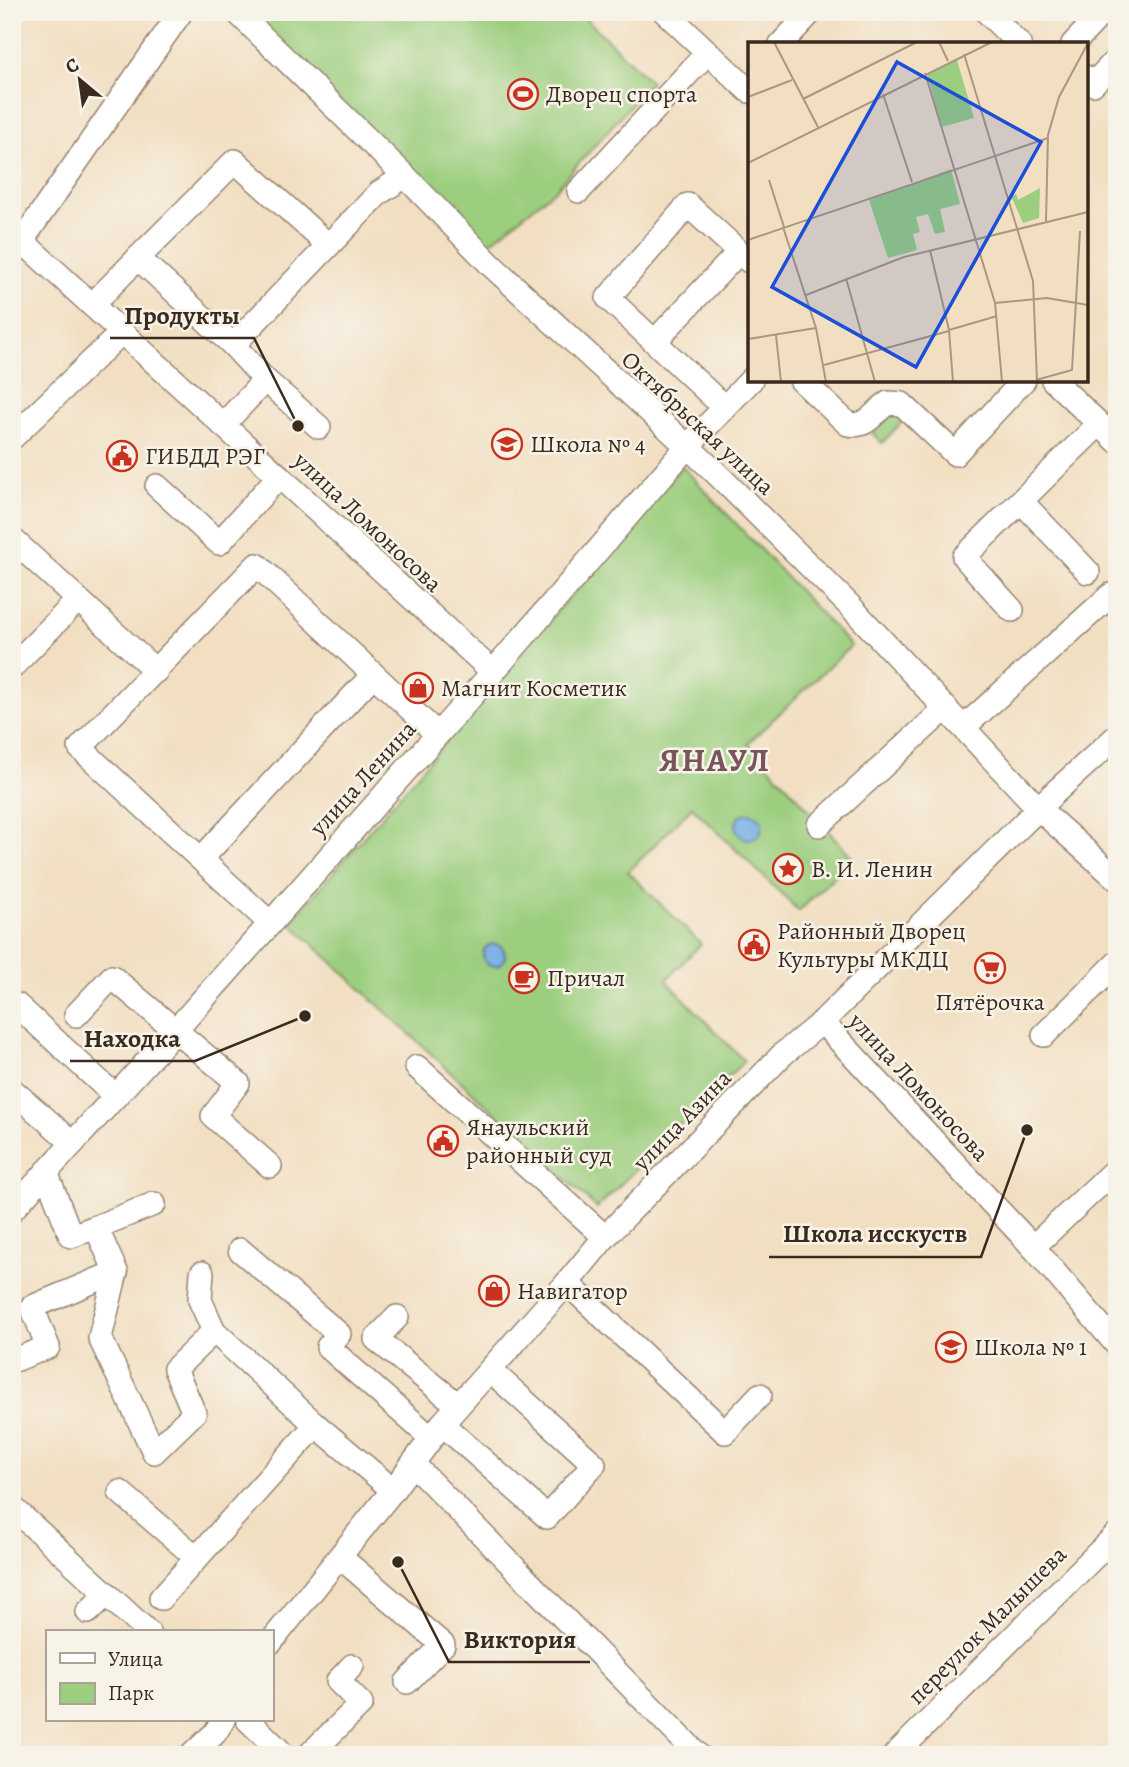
<svg xmlns="http://www.w3.org/2000/svg" width="1129" height="1767" font-family="Alegreya,serif">
	<style>
		.green { fill: #9bce7e; stroke: #6b7c4e; stroke-width: 2 }
		.water { fill: #7ab0e8; stroke: #5a6d83; stroke-width: 2 }
		.lines { fill: none; stroke-linecap: round; stroke-linejoin: round }
		.minor-casing { stroke: #968470; stroke-width: 26 }
		.minor { stroke: #fff; stroke-width: 23 }
		.labels { text-anchor: middle; dominant-baseline: central; stroke-width: 5; stroke-linejoin: round; paint-order: stroke }
		.poi-label { font-size: 24px; fill: #3b2a1e; stroke: #f7f3e8; text-anchor: start }
		.street-label { font-size: 24px; fill: #3b2a1e; stroke: #f7f3e8 }
		.district-label { font-size: 32px; font-weight: bold; letter-spacing: 2px; fill: #79555b; stroke: #f7f3e8 }
		.inset-road { fill: none; stroke: #a99780; stroke-width: 2 }
		.view { fill: #1d4ed8; fill-opacity: 0.15; stroke: #1d4ed8; stroke-width: 3.5 }
		.inset-edge { fill: none; stroke: #3b2a1e; stroke-width: 3.5 }
		.leader { fill: none; stroke: #3b2a1e; stroke-width: 2.5 }
		.callout-dot { fill: #3b2a1e; stroke: #f7f3e8; stroke-width: 2.5 }
		.callout-label { font-size: 26px; text-anchor: middle; font-weight: bold; fill: #3b2a1e; stroke: #f7f3e8; stroke-width: 5; stroke-linejoin: round; paint-order: stroke }
	</style>
	<rect width="100%" height="100%" fill="#f7f3e8"/>
	<filter id="ink" filterUnits="userSpaceOnUse"><feTurbulence type="fractalNoise" baseFrequency=".0143" numOctaves="2"/><feDisplacementMap in="SourceGraphic" scale="14" xChannelSelector="R" yChannelSelector="G"/><feConvolveMatrix kernelMatrix="1 2 1 2 8 2 1 2 1" color-interpolation-filters="sRGB"/></filter>
	<filter id="wash" filterUnits="userSpaceOnUse"><feTurbulence type="fractalNoise" baseFrequency=".00686" numOctaves="4" result="noise"/><feDisplacementMap in="SourceGraphic" scale="28" xChannelSelector="R" yChannelSelector="G"/><feGaussianBlur stdDeviation="1.57" result="paint"/><feColorMatrix in="noise" values="0 0 0 0 0 0 0 0 0 0 0 0 0 0 0 0 0 1.4 0 .05"/><feComposite in="paint" operator="in"/></filter>
	<g filter="url(#wash)">
		<rect width="100%" height="100%" fill="#f2dfc2"/>
		<!-- green -->
		<g class="green">
			<polygon points="248,12 579,12 651,82 556,189 486,246"/>
			<polygon points="891,414 898,414 904,420 882,443 872,433"/>
			<polygon points="682,466 851,646 748,743 853,858 799,911 692,807 628,872 701,944 666,980 744,1061 597,1208 290,923"/>
		</g>
		<!-- water -->
		<g class="water">
			<circle cx="749" cy="826" r="13"/>
			<circle cx="494" cy="955" r="11"/>
		</g>
	</g>
	<g filter="url(#ink)">
		<g class="lines">
			<!-- minor casing -->
			<g class="minor-casing">
				<g id="minor">
					<polyline points="237,12 405,176 491,265 713,470 851,607 1039,809 1117,879"/>
					<polyline points="665,12 749,91"/>
					<polyline points="987,12 1019,44"/>
					<polyline points="781,44 811,12"/>
					<polyline points="1073,44 1103,12"/>
					<polyline points="1085,77 1093,84 1117,59"/>
					<polyline points="579,191 707,53"/>
					<polyline points="22,241 493,672"/>
					<polyline points="328,245 235,161 138,258 233,345 379,193 405,176"/>
					<polyline points="12,255 181,12"/>
					<polyline points="92,305 138,258"/>
					<polyline points="655,341 739,252"/>
					<polyline points="265,380 319,427"/>
					<path d="M801,380L848,424C869,428 873,412 888,403L902,404L955,454L1024,380"/>
					<polyline points="1053,380 1117,441"/>
					<polyline points="725,408 608,298 688,205 749,261"/>
					<polyline points="223,425 265,380 233,345"/>
					<polyline points="12,438 121,333"/>
					<polyline points="157,486 219,543 279,476"/>
					<polyline points="1021,501 1088,572"/>
					<polyline points="12,539 156,671"/>
					<polyline points="1012,610 964,557 1099,424"/>
					<polyline points="12,667 78,600"/>
					<polyline points="964,727 1111,595 1117,601"/>
					<polyline points="819,825 946,708"/>
					<polyline points="201,859 373,675"/>
					<polyline points="270,923 80,748 257,565 437,734"/>
					<polyline points="17,1005 115,1096"/>
					<polyline points="76,1015 112,977 238,1083 213,1116 270,1166"/>
					<polyline points="822,1022 1033,1247 1117,1345"/>
					<polyline points="1044,1035 1117,963"/>
					<polyline points="417,1067 605,1237"/>
					<polyline points="12,1090 73,1143"/>
					<polyline points="12,1210 175,1031 493,672 686,448 751,380"/>
					<polyline points="96,1227 154,1204"/>
					<polyline points="1033,1247 1117,1168"/>
					<polyline points="240,1250 339,1334 328,1347 431,1438"/>
					<polyline points="116,1272 100,1338 154,1452 194,1413 175,1369 214,1331"/>
					<polyline points="202,1273 200,1300 214,1331 316,1425 393,1490"/>
					<polyline points="567,1283 725,1432 760,1395"/>
					<polyline points="397,1317 376,1339 458,1405"/>
					<polyline points="12,1361 48,1347 32,1307 116,1272 96,1227 71,1236 46,1172"/>
					<polyline points="442,1424 547,1517 594,1464 490,1370"/>
					<polyline points="413,1464 698,1755"/>
					<polyline points="120,1492 197,1558"/>
					<polyline points="12,1507 148,1632"/>
					<polyline points="340,1557 443,1645 407,1682"/>
					<polyline points="161,1598 316,1425"/>
					<polyline points="88,1612 107,1594"/>
					<polyline points="271,1642 393,1490 442,1424 567,1283 605,1237 783,1054 822,1022 1052,795 1117,736"/>
					<polyline points="248,1720 284,1755"/>
					<polyline points="192,1755 215,1733 223,1720"/>
					<polyline points="309,1755 361,1704 338,1681 352,1666"/>
					<polyline points="895,1755 1117,1534"/>
				</g>
			</g>
			<!-- minor -->
			<use href="#minor" class="minor"/>
		</g>
	</g>
	<!-- icons -->
	<defs>
		<g id="stadium-ring" transform="scale(1.575)"><circle r="9.5" fill="#f7f3e8" stroke="#c8321e" stroke-width="1.5"/><path d="M0-5a6.5 5 0 1 0 0 10a6.5 5 0 1 0 0-10ZM-3.5-1.8h7v3.6h-7Z" fill="#c8321e"/></g>
		<g id="school-ring" transform="scale(1.575)"><circle r="9.5" fill="#f7f3e8" stroke="#c8321e" stroke-width="1.5"/><path d="M0-5L7-2L0 1L-7-2ZM-4 1L0 2.5L4 1V4Q0 6-4 4Z" fill="#c8321e"/></g>
		<g id="civic-ring" transform="scale(1.575)"><circle r="9.5" fill="#f7f3e8" stroke="#c8321e" stroke-width="1.5"/><path d="M-.6-6.5H3V-4.5H.6V-3L4-1V1h2V6H-6V1h2V-1L-.6-3ZM-1.2 2.5V6h2.4V2.5Z" fill="#c8321e"/></g>
		<g id="shop-ring" transform="scale(1.575)"><circle r="9.5" fill="#f7f3e8" stroke="#c8321e" stroke-width="1.5"/><path d="M-5-2.5h2.3a2.7 3.5 0 0 1 5.4 0H5L5.5 6h-11ZM-1.5-2.5h3a1.5 2.3 0 0 0-3 0Z" fill="#c8321e"/></g>
		<g id="sight-ring" transform="scale(1.575)"><circle r="9.5" fill="#f7f3e8" stroke="#c8321e" stroke-width="1.5"/><path d="M0-6L1.8-2.2L6-1.7L2.9 1.2L3.7 5.4L0 3.3L-3.7 5.4L-2.9 1.2L-6-1.7L-1.8-2.2Z" fill="#c8321e"/></g>
		<g id="supermarket-ring" transform="scale(1.575)"><circle r="9.5" fill="#f7f3e8" stroke="#c8321e" stroke-width="1.5"/><path d="M-6-5.5h2.5l.6 2H6L4.5 2H-2.5L-4.4-4H-6ZM-1.5 3.2a1.3 1.3 0 1 0 .1 0ZM3 3.2a1.3 1.3 0 1 0 .1 0Z" fill="#c8321e"/></g>
		<g id="cafe-ring" transform="scale(1.575)"><circle r="9.5" fill="#f7f3e8" stroke="#c8321e" stroke-width="1.5"/><path d="M-5.5-4.5H6V0H3Q3 3.5 0 3.5H-2.5Q-5.5 3.5-5.5 0ZM3-3.2v2h1.7v-2ZM-6 4.5H4V6H-6Z" fill="#c8321e"/></g>
	</defs>
	<g fill-rule="evenodd">
		<use href="#stadium-ring" x="523" y="94"/>
		<use href="#school-ring" x="507" y="444"/>
		<use href="#civic-ring" x="122" y="456"/>
		<use href="#shop-ring" x="418" y="688"/>
		<use href="#sight-ring" x="788" y="869"/>
		<use href="#civic-ring" x="754" y="945"/>
		<use href="#supermarket-ring" x="990" y="968"/>
		<use href="#cafe-ring" x="524" y="978"/>
		<use href="#civic-ring" x="443" y="1141"/>
		<use href="#shop-ring" x="494" y="1291"/>
		<use href="#school-ring" x="951" y="1347"/>
	</g>
	<g class="labels">
		<!-- poi labels -->
		<g class="poi-label">
			<text x="546" y="94">Дворец спорта</text>
			<text x="530" y="444">Школа № 4</text>
			<text x="145" y="456">ГИБДД РЭГ</text>
			<text x="441" y="688">Магнит Косметик</text>
			<text x="811" y="869">В. И. Ленин</text>
			<text x="777" y="931">Районный Дворец<tspan x="777" dy="28">Культуры МКДЦ</tspan></text>
			<text x="547" y="978">Причал</text>
			<text x="990" y="1002" text-anchor="middle">Пятёрочка</text>
			<text x="466" y="1127">Янаульский<tspan x="466" dy="28">районный суд</tspan></text>
			<text x="517" y="1291">Навигатор</text>
			<text x="974" y="1347">Школа № 1</text>
		</g>
		<!-- street labels -->
		<g class="street-label">
			<text transform="translate(698 423) rotate(43)">Октябрьская улица</text>
			<text transform="translate(368 522) rotate(43)">улица Ломоносова</text>
			<text transform="translate(363 778) rotate(-48)">улица Ленина</text>
			<text transform="translate(919 1087) rotate(47)">улица Ломоносова</text>
			<text transform="translate(682 1120) rotate(-46)">улица Азина</text>
			<text transform="translate(987 1625) rotate(-45)">переулок Малышева</text>
		</g>
		<!-- district labels -->
		<g class="district-label">
			<text x="715" y="760">ЯНАУЛ</text>
		</g>
	</g>
	<!-- overview -->
	<g transform="translate(748 42)">
		<rect width="340" height="340" fill="#f2dfc2"/>
		<path d="M209,18L226,76L194,85L179,32ZM203,127L212,162L192,167L197,190L187,192L180,172L168,175L172,190L165,192L169,208L140,216L121,158ZM292,146L291,176L275,181L263,154L268,152L270,158Z" fill="#9bce7e"/>
		<path class="inset-road" d="M26,0L71,87M191,0L200,19M216,12L285,239L289,340M177,31L247,261L254,340M135,52L164,140M0,55L44,38M55,57L169,0M0,121L244,0M21,138L36,185M298,179L300,93L311,55L340,1M35,185L68,286L78,340M0,198L300,96M182,208L201,288L205,340M98,236L127,340M58,253L156,215L340,170M247,261L299,256L340,263M201,288L249,274M28,293L33,340M0,297L68,286M76,323L201,289M288,338L324,328L332,189"/>
		<path class="view" d="M149,20L293,100L168,325L24,245Z"/>
		<rect width="340" height="340" class="inset-edge"/>
	</g>
	<!-- callouts -->
	<path class="leader" d="M298 426L254 338H110M305 1016L195 1061H70M1027 1130L981 1257H769M398 1562L449 1662H590"/>
	<g class="callout-dot">
		<circle cx="298" cy="426" r="7"/>
		<circle cx="305" cy="1016" r="7"/>
		<circle cx="1027" cy="1130" r="7"/>
		<circle cx="398" cy="1562" r="7"/>
	</g>
	<g class="callout-label">
		<text x="182" y="324">Продукты</text>
		<text x="132" y="1047">Находка</text>
		<text x="875" y="1242">Школа исскуств</text>
		<text x="520" y="1648">Виктория</text>
	</g>
	<!-- margin -->
	<rect width="1129" height="1767" fill="none" stroke="#f7f3e8" stroke-width="42"/>
	<!-- legend -->
	<rect x="46" y="1630" width="228" height="91" fill="#f7f3e8" stroke="#aca397" stroke-width="2"/>
	<rect x="60" y="1653" width="35" height="10" fill="#ffffff" stroke="#aca397" stroke-width="2"/>
	<text x="108" y="1666" font-size="21" fill="#3b2a1e">Улица</text>
	<rect x="60" y="1683" width="35" height="21" fill="#9bce7e" stroke="#aca397" stroke-width="2"/>
	<text x="108" y="1700" font-size="21" fill="#3b2a1e">Парк</text>
	<!-- north arrow -->
	<g transform="translate(80 80) rotate(331)" stroke="#f7f3e8" stroke-width="5" paint-order="stroke">
	<path d="M0-5L12 26L0 18L-12 26Z" fill="#3b2a1e"/>
	<text y="-10" font-size="19" font-weight="bold" text-anchor="middle" fill="#3b2a1e">С</text>
	</g>
</svg>
